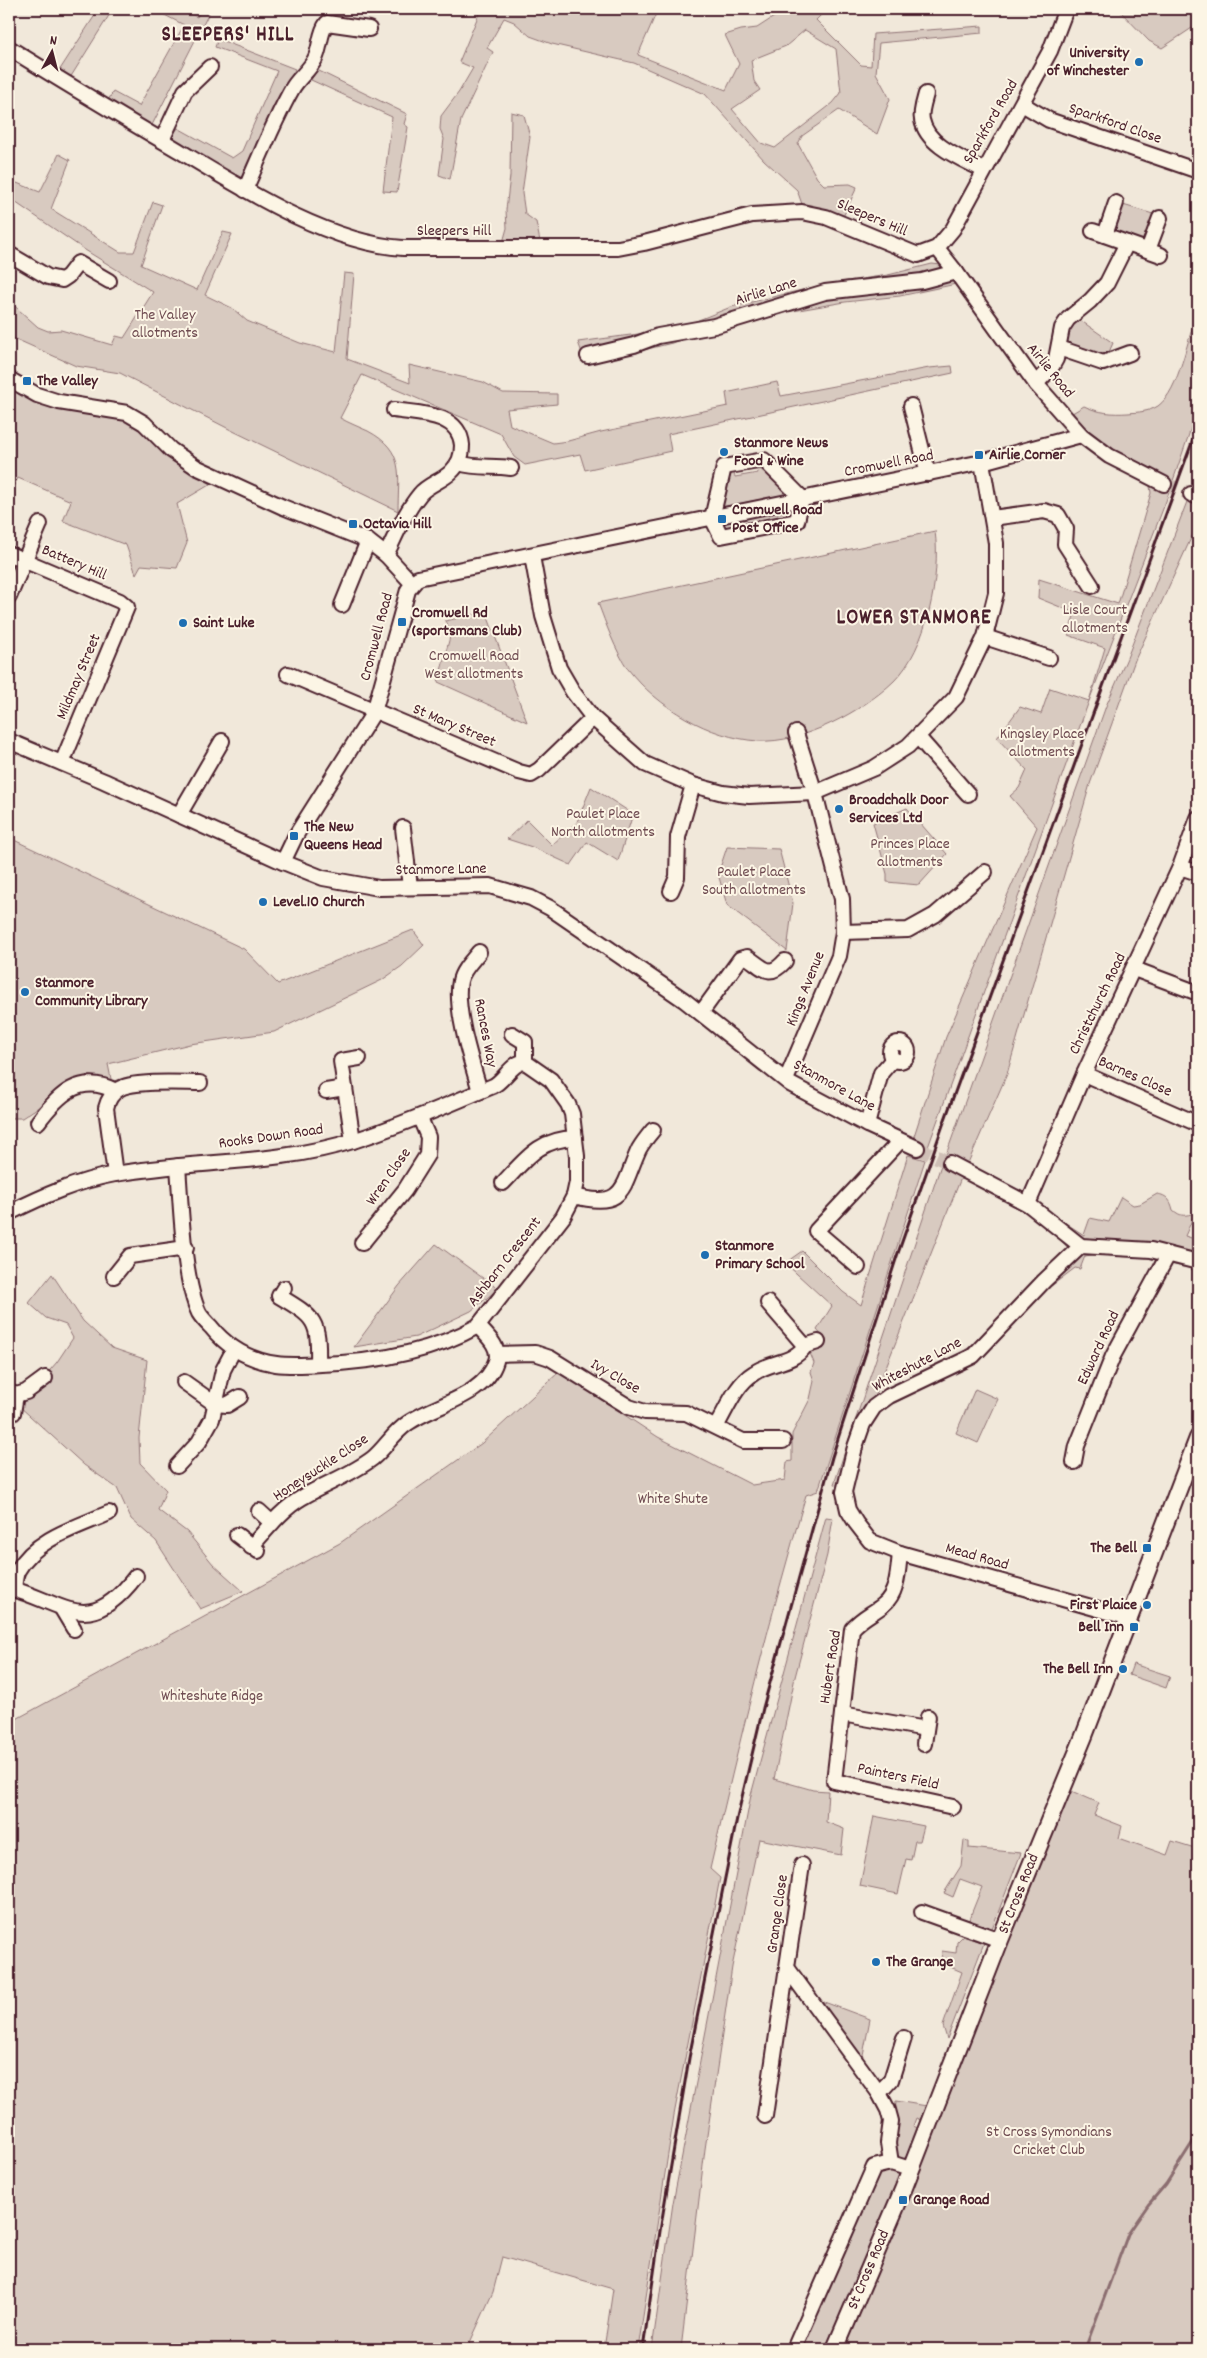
<svg xmlns="http://www.w3.org/2000/svg" width="1207" height="2358" font-family="Dekko,sans-serif">
	<style>
		.green { fill: #d8cac0; stroke: #917476; fill-rule: evenodd }
		.lines { fill: none; stroke-linecap: round; stroke-linejoin: round }
		.stream { stroke: #8b6d6f; stroke-width: 3 }
		.minor-tunnel { stroke: #d0c0b7; stroke-width: 14; stroke-dasharray: 14 7; stroke-linecap: butt }
		.minor-casing { stroke: #4a1f2b; stroke-width: 18 }
		.major-casing { stroke: #4a1f2b; stroke-width: 20 }
		.minor { stroke: #fcf5e5; stroke-width: 14 }
		.major { stroke: #fcf5e5; stroke-width: 16 }
		.rail { stroke: #4a1f2b; stroke-width: 3 }
		.poi-dot { fill: #1f6fb2; stroke: #fcf5e5; stroke-width: 2 }
		.labels { text-anchor: middle; dominant-baseline: central; stroke-width: 4; stroke-linejoin: round; paint-order: stroke }
		.poi-label { font-size: 16px; font-weight: bold; fill: #4a1f2b; stroke: #fcf5e5; text-anchor: start }
		.street-label { font-size: 16px; fill: #4a1f2b; stroke: #fcf5e5 }
		.park-label { font-size: 16px; fill: #6e4a50; stroke: #fcf5e5 }
		.district-label { font-size: 21px; font-weight: bold; letter-spacing: 1px; fill: #4a1f2b; stroke: #fcf5e5 }
	</style>
	<rect width="100%" height="100%" fill="#f1e8da"/>
	<filter id="ink" filterUnits="userSpaceOnUse"><feTurbulence type="fractalNoise" baseFrequency=".02" numOctaves="2"/><feDisplacementMap in="SourceGraphic" scale="10" xChannelSelector="R" yChannelSelector="G"/><feConvolveMatrix kernelMatrix="1 2 1 2 8 2 1 2 1" color-interpolation-filters="sRGB"/></filter>
	<g filter="url(#ink)">
		<!-- green -->
		<g class="green">
			<polygon points="99,9 113,9 70,78 59,71"/>
			<polygon points="153,9 181,9 197,17 202,9 211,9 150,129 107,102 113,92 139,106 184,25"/>
			<path d="M481,9H658L638,55L726,90L739,64L725,35L741,30L757,28L777,15L792,9H875L874,11H825L816,20L861,65L871,66L873,34L982,26V33L879,43L876,73L890,99L877,134L839,110L802,136L798,144L817,178L824,185L850,184L857,187L842,219L803,207L797,190L764,160L705,94L634,63L552,44L530,36L514,22L504,18L487,48L493,52L461,120L450,179L439,175L444,139L440,129L441,116L459,92L473,68L459,62ZM805,30L836,49L841,93L833,103L775,148L761,143L732,109L760,90L754,81L751,60L786,46Z"/>
			<polygon points="1118,9 1198,9 1198,24 1162,48 1149,41"/>
			<polygon points="218,39 295,69 244,182 169,140 178,128 232,158 242,151 277,71 215,47"/>
			<polygon points="317,70 407,114 404,124 408,127 397,192 383,191 392,117 311,80"/>
			<polygon points="511,112 524,115 530,137 522,193 525,214 536,222 541,246 502,246 507,228 506,210 510,176"/>
			<path d="M59,154L70,160L51,209L120,252H134L153,202L162,205L141,265L197,290L223,232L232,234L205,295L232,308L247,321L300,343L336,352L344,273L354,274L347,359L410,383L409,365L483,382L503,393L557,394V404L507,409L510,425L553,443L568,441L601,432L728,406L726,393L777,382L781,396L929,368L952,366L953,373L668,434L671,451L585,470L580,454L525,465L514,457L501,434L362,375L340,418C349,423 359,427 368,431C406,451 398,475 398,511L231,430L120,373L76,366L9,336V301L38,327L48,331L61,330L112,345L116,336L124,338L153,292L85,250L9,198V180L40,192Z"/>
			<polygon points="1123,205 1153,214 1144,242 1114,232"/>
			<polygon points="932,264 941,265 956,284 900,296 845,302 770,315 699,333 672,343 586,364 578,342 676,329 731,307 827,284 888,275"/>
			<path d="M1198,312V408L1166,501L1089,701L928,1147L914,1136L946,1037L1037,827L1010,796L1019,788L1027,770L997,738L1020,707L1041,714L1050,688L1089,701L1105,648L1068,635L1075,613L1038,598L1039,579L1118,604L1151,493L1148,472L1098,441L1069,415L1084,406C1099,413 1112,414 1128,413C1139,412 1148,412 1158,406C1180,390 1187,337 1198,312Z"/>
			<path d="M1077,318L1113,343L1109,352C1096,359 1076,349 1066,340L1068,329Z"/>
			<polygon points="9,383 127,420 177,462 211,484 177,504 187,543 177,568 141,565 136,574 126,545 63,521 71,501 18,478 9,494"/>
			<polygon points="756,465 762,466 787,489 787,494 717,508 725,475 733,470 735,477 758,473"/>
			<polygon points="1198,473 1198,523 1135,660 1090,784 1007,1074 968,1163 946,1155 1106,706 1127,658"/>
			<polygon points="792,507 792,515 724,533 719,518"/>
			<path d="M935,531C941,576 927,649 894,681C863,711 802,744 758,741C710,738 657,707 628,669C615,650 606,624 598,603Z"/>
			<polygon points="486,612 527,722 438,682 451,633 445,621"/>
			<polygon points="591,787 633,814 618,861 587,842 571,865 532,847 507,839 527,820 552,845 577,822"/>
			<polygon points="907,808 947,854 919,885 887,882 887,874 873,823"/>
			<polygon points="14,840 244,949 278,984 413,930 424,945 402,966 382,980 274,1032 190,1044 108,1064 112,1084 49,1100 22,1118 9,1118 9,842"/>
			<polygon points="727,847 779,849 793,903 787,951 727,905 718,874"/>
			<path d="M908,1155L925,1160L818,1491L806,1495C769,1619 739,1743 710,1869L720,1878L674,2115L638,2349H604L613,2289L502,2257L493,2292L467,2349H9V1723L340,1543L482,1443L559,1372L658,1437L752,1485L785,1480L787,1462L792,1461V1434L810,1399L814,1381L811,1372L814,1363L810,1353L825,1339L817,1330L832,1306L785,1263L802,1251L843,1292L861,1305Z"/>
			<path d="M941,1165L961,1178L874,1397C919,1381 962,1357 997,1324L1007,1330L987,1353L940,1380L878,1411L867,1426L839,1486L834,1484Z"/>
			<path d="M1157,1194C1167,1195 1171,1201 1173,1210C1181,1217 1185,1216 1195,1213L1185,1236L1198,1240V1260L1188,1257L1184,1267L1156,1261L1154,1255L1118,1251L1085,1256L1080,1269L1075,1268L1042,1293L1069,1249L1055,1234L1064,1222L1084,1235L1090,1218L1109,1222L1121,1197L1133,1205L1140,1204Z"/>
			<polygon points="436,1244 498,1289 471,1311 416,1337 354,1347 399,1286"/>
			<polygon points="52,1274 83,1321 112,1348 147,1360 139,1438 140,1463 166,1490 158,1510 187,1532 213,1564 243,1591 200,1609 156,1541 131,1519 117,1488 84,1465 19,1406 57,1362 73,1338 66,1325 46,1318 29,1303"/>
			<polygon points="975,1389 998,1399 978,1443 956,1433"/>
			<polygon points="826,1517 833,1518 827,1555 795,1677 774,1779 813,1790 828,1791 826,1822 844,1829 841,1855 759,1839 732,1967 705,2149 681,2349 652,2349 673,2203 751,1795"/>
			<polygon points="1133,1664 1170,1676 1166,1688 1129,1675"/>
			<polygon points="1069,1790 1099,1803 1094,1815 1122,1826 1119,1838 1167,1855 1172,1841 1198,1849 1195,1861 1198,1864 1198,2349 841,2349"/>
			<polygon points="874,1816 924,1826 920,1841 915,1841 911,1860 906,1859 898,1894 860,1886"/>
			<polygon points="964,1840 969,1841 969,1848 1021,1853 991,1931 968,1922 982,1887 960,1879 953,1897 944,1893 961,1866"/>
			<polygon points="963,1936 984,1943 947,2039 943,2026 962,1972 941,1963 942,1951 956,1953 957,1942"/>
			<polygon points="816,1999 870,2019 862,2060"/>
			<polygon points="896,2101 927,2106 921,2120 916,2118 913,2126 918,2128 906,2157 900,2161 892,2154"/>
			<polygon points="878,2169 896,2170 901,2180 831,2349 801,2349"/>
		</g>
		<g class="lines">
			<!-- stream -->
			<polyline class="stream" points="1085,2349 1128,2234 1148,2205 1166,2184 1198,2134"/>
			<!-- minor-tunnel -->
			<g class="minor-tunnel">
				<polyline points="1164,484 1191,494"/>
				<polyline points="917,1148 950,1163"/>
			</g>
			<!-- minor casing -->
			<g class="minor-casing">
				<g id="minor">
					<path d="M9,48C65,83 122,117 178,150C243,189 327,243 403,248H618L644,243L752,215L802,212L826,217L918,255L937,248L953,229L1050,51L1066,9"/>
					<path d="M926,94C924,101 920,113 922,120C927,146 963,159 983,170"/>
					<polyline points="1022,104 1049,120 1198,171"/>
					<polyline points="162,140 185,91 210,67"/>
					<path d="M245,190C260,156 274,121 292,89C298,78 309,71 315,59C321,47 319,33 327,23L369,29"/>
					<polyline points="1093,231 1161,255"/>
					<polyline points="1105,235 1116,203"/>
					<polyline points="937,248 956,272 1036,384 1081,435 1109,456 1164,484"/>
					<polyline points="1148,250 1160,218"/>
					<polyline points="9,254 48,277 62,280 68,276 78,263 109,281"/>
					<polyline points="1059,348 1103,363 1130,353"/>
					<polyline points="588,356 634,345 658,336 714,326 825,292 922,281 956,272"/>
					<polyline points="9,379 37,395 59,402 127,413 144,423 171,450 196,467 283,507 368,541 386,555 412,583"/>
					<polyline points="1036,384 1051,368 1056,359 1062,328 1068,319 1090,301 1107,283 1127,243"/>
					<polyline points="911,406 928,474"/>
					<polygon points="764,460 802,498 797,521 721,536 712,518 724,467"/>
					<path d="M459,463C478,469 492,465 511,468"/>
					<polyline points="1191,494 1198,497"/>
					<polyline points="992,518 1044,511 1058,515 1066,529 1065,544 1092,586"/>
					<polyline points="9,554 120,601 127,607 62,763"/>
					<path d="M386,555C396,535 405,512 420,494C427,485 442,481 451,472C459,464 462,457 462,445C459,412 418,414 394,410"/>
					<polyline points="532,556 543,616 559,668 573,692 593,718 645,764 693,785 723,793 749,796 815,793 874,768 908,746 956,697 985,637 996,593 996,543 982,462"/>
					<polyline points="9,597 40,524"/>
					<polyline points="342,605 368,541"/>
					<polyline points="985,637 1049,658"/>
					<polyline points="288,674 519,772 531,775 539,770 593,718"/>
					<polyline points="918,737 968,794"/>
					<polyline points="9,741 104,781 283,862 323,878 379,888 490,886 531,898 550,908 684,1000 790,1084 867,1125 917,1148"/>
					<polyline points="179,815 222,741"/>
					<polyline points="403,828 410,887"/>
					<polyline points="283,862 296,835 374,712 408,590 418,578 982,462 1081,435"/>
					<polyline points="1180,867 1198,873"/>
					<polyline points="671,891 677,877 678,837 693,785"/>
					<polyline points="843,932 908,930 935,915 985,872"/>
					<path d="M479,952C473,960 462,970 460,981C454,1008 472,1064 480,1091"/>
					<polyline points="1134,969 1198,993"/>
					<path d="M701,1013L740,959L747,957C764,968 769,979 785,961"/>
					<polyline points="512,1034 525,1042 525,1062"/>
					<circle cx="899" cy="1052" r="9"/>
					<polyline points="1084,1074 1198,1124"/>
					<polyline points="786,1080 839,956 843,932 842,899 815,793 796,733"/>
					<polyline points="326,1091 345,1088"/>
					<path d="M38,1122C59,1094 80,1073 116,1091"/>
					<polyline points="867,1125 881,1073 893,1059"/>
					<polyline points="353,1141 341,1061 359,1058"/>
					<polyline points="950,1163 1028,1204 1081,1246 1151,1250 1198,1262"/>
					<path d="M178,1166C181,1205 183,1279 199,1313C202,1318 207,1323 211,1327C227,1347 250,1360 276,1364C291,1366 306,1365 321,1364C376,1362 430,1353 478,1326L563,1217L574,1196L577,1182V1156L572,1114L568,1104L551,1080L525,1062"/>
					<path d="M115,1174L106,1108C108,1100 112,1093 119,1089C133,1080 182,1083 200,1083"/>
					<path d="M503,1183C526,1159 539,1139 575,1138"/>
					<path d="M574,1196C626,1210 622,1186 639,1149C643,1142 648,1136 653,1130"/>
					<polyline points="1028,1204 1084,1074 1180,867 1198,818"/>
					<path d="M9,1213C43,1196 77,1181 115,1174C195,1160 278,1165 356,1140C403,1125 447,1105 493,1086C504,1081 513,1061 525,1062"/>
					<polyline points="362,1243 405,1190 427,1155 428,1137 420,1118"/>
					<polyline points="1081,1246 1044,1281 973,1356 889,1396 874,1407 863,1424 855,1447 844,1492 848,1510 856,1523 870,1541 900,1553 1130,1618"/>
					<polyline points="858,1267 816,1231 900,1141"/>
					<polyline points="114,1276 130,1256 186,1248"/>
					<path d="M284,1288L279,1296C316,1318 319,1321 318,1364"/>
					<polyline points="768,1303 805,1346"/>
					<polyline points="497,1354 535,1353 550,1358 629,1407 645,1412 686,1413 743,1441 783,1441"/>
					<polyline points="184,1382 215,1404 227,1405 240,1397"/>
					<polyline points="9,1392 16,1395 26,1392 45,1378"/>
					<polyline points="13,1413 16,1395"/>
					<path d="M716,1427C727,1408 736,1384 754,1373C771,1361 793,1364 805,1346L818,1342"/>
					<polyline points="1074,1462 1077,1446 1113,1356 1168,1255"/>
					<polyline points="177,1466 199,1442 212,1419 223,1370 234,1349"/>
					<polyline points="259,1511 272,1523"/>
					<polyline points="237,1535 258,1551"/>
					<path d="M251,1547C267,1529 282,1509 303,1497C326,1483 351,1475 373,1458C386,1447 393,1433 408,1423C435,1404 485,1397 496,1361C501,1347 486,1335 478,1326"/>
					<path d="M900,1553C898,1571 898,1593 883,1605C872,1614 861,1618 852,1629L834,1781L953,1807"/>
					<path d="M9,1588C66,1603 88,1639 136,1576"/>
					<path d="M14,1589C15,1583 15,1575 18,1570C36,1538 78,1527 109,1513"/>
					<polyline points="62,1609 74,1629"/>
					<polyline points="842,1714 926,1729"/>
					<polyline points="924,1744 928,1717"/>
					<polyline points="922,1912 1000,1940"/>
					<polyline points="788,1969 879,2093 888,2110 891,2121 888,2143 891,2163"/>
					<polyline points="879,2093 891,2080 904,2038"/>
					<polyline points="765,2116 802,1865"/>
					<polyline points="794,2349 874,2167 891,2163 910,2169"/>
				</g>
			</g>
			<!-- major casing -->
			<g class="major-casing">
				<polyline id="major" points="835,2349 903,2190 1000,1940 1084,1736 1198,1438"/>
			</g>
			<!-- minor -->
			<use href="#minor" class="minor"/>
			<!-- major -->
			<use href="#major" class="major"/>
			<!-- rail -->
			<polyline class="rail" points="643,2349 660,2231 689,2058 737,1818 763,1708 832,1457 897,1256 943,1125 1198,426"/>
		</g>
	</g>
	<!-- markers -->
	<g class="poi-dot">
		<circle cx="1139" cy="62" r="5"/>
		<rect x="22" y="376" width="10" height="10" rx="2.5"/>
		<circle cx="724" cy="452" r="5"/>
		<rect x="974" y="450" width="10" height="10" rx="2.5"/>
		<rect x="717" y="514" width="10" height="10" rx="2.5"/>
		<rect x="348" y="519" width="10" height="10" rx="2.5"/>
		<rect x="397" y="617" width="10" height="10" rx="2.5"/>
		<circle cx="183" cy="623" r="5"/>
		<circle cx="839" cy="809" r="5"/>
		<rect x="289" y="831" width="10" height="10" rx="2.5"/>
		<circle cx="263" cy="902" r="5"/>
		<circle cx="25" cy="992" r="5"/>
		<circle cx="705" cy="1255" r="5"/>
		<rect x="1142" y="1543" width="10" height="10" rx="2.5"/>
		<circle cx="1147" cy="1605" r="5"/>
		<rect x="1129" y="1622" width="10" height="10" rx="2.5"/>
		<circle cx="1123" cy="1669" r="5"/>
		<circle cx="876" cy="1962" r="5"/>
		<rect x="898" y="2195" width="10" height="10" rx="2.5"/>
	</g>
	<g class="labels">
		<!-- poi labels -->
		<g class="poi-label">
			<text x="1129" y="53" text-anchor="end">University<tspan x="1129" dy="18">of Winchester</tspan></text>
			<text x="37" y="381">The Valley</text>
			<text x="734" y="443">Stanmore News<tspan x="734" dy="18">Food &amp; Wine</tspan></text>
			<text x="989" y="455">Airlie Corner</text>
			<text x="732" y="510">Cromwell Road<tspan x="732" dy="18">Post Office</tspan></text>
			<text x="363" y="524">Octavia Hill</text>
			<text x="412" y="613">Cromwell Rd<tspan x="412" dy="18">(sportsmans Club)</tspan></text>
			<text x="193" y="623">Saint Luke</text>
			<text x="849" y="800">Broadchalk Door<tspan x="849" dy="18">Services Ltd</tspan></text>
			<text x="304" y="827">The New<tspan x="304" dy="18">Queens Head</tspan></text>
			<text x="273" y="902">Level.10 Church</text>
			<text x="35" y="983">Stanmore<tspan x="35" dy="18">Community Library</tspan></text>
			<text x="715" y="1246">Stanmore<tspan x="715" dy="18">Primary School</tspan></text>
			<text x="1137" y="1548" text-anchor="end">The Bell</text>
			<text x="1137" y="1605" text-anchor="end">First Plaice</text>
			<text x="1124" y="1627" text-anchor="end">Bell Inn</text>
			<text x="1113" y="1669" text-anchor="end">The Bell Inn</text>
			<text x="886" y="1962">The Grange</text>
			<text x="913" y="2200">Grange Road</text>
		</g>
		<!-- street labels -->
		<g class="street-label">
			<text transform="translate(991 122) rotate(-60)">Sparkford Road</text>
			<text transform="translate(1115 124) rotate(19)">Sparkford Close</text>
			<text transform="translate(872 218) rotate(23)">Sleepers Hill</text>
			<text x="454" y="231">Sleepers Hill</text>
			<text transform="translate(766 292) rotate(-17)">Airlie Lane</text>
			<text transform="translate(1050 371) rotate(51)">Airlie Road</text>
			<text transform="translate(889 464) rotate(-11)">Cromwell Road</text>
			<text transform="translate(74 563) rotate(23)">Battery Hill</text>
			<text transform="translate(377 637) rotate(-75)">Cromwell Road</text>
			<text transform="translate(79 677) rotate(-67)">Mildmay Street</text>
			<text transform="translate(454 726) rotate(23)">St Mary Street</text>
			<text transform="translate(441 870) rotate(-1)">Stanmore Lane</text>
			<text transform="translate(806 989) rotate(-68)">Kings Avenue</text>
			<text transform="translate(1098 1004) rotate(-64)">Christchurch Road</text>
			<text transform="translate(485 1033) rotate(79)">Rances Way</text>
			<text transform="translate(1135 1077) rotate(24)">Barnes Close</text>
			<text transform="translate(834 1086) rotate(29)">Stanmore Lane</text>
			<text transform="translate(271 1137) rotate(-8)">Rooks Down Road</text>
			<text transform="translate(389 1177) rotate(-55)">Wren Close</text>
			<text transform="translate(505 1262) rotate(-52)">Ashbarn Crescent</text>
			<text transform="translate(1099 1348) rotate(-65)">Edward Road</text>
			<text transform="translate(917 1365) rotate(-28)">Whiteshute Lane</text>
			<text transform="translate(615 1377) rotate(30)">Ivy Close</text>
			<text transform="translate(321 1468) rotate(-33)">Honeysuckle Close</text>
			<text transform="translate(977 1557) rotate(16)">Mead Road</text>
			<text transform="translate(831 1667) rotate(-81)">Hubert Road</text>
			<text transform="translate(898 1777) rotate(12)">Painters Field</text>
			<text transform="translate(1019 1894) rotate(-68)">St Cross Road</text>
			<text transform="translate(778 1914) rotate(-82)">Grange Close</text>
			<text transform="translate(869 2270) rotate(-67)">St Cross Road</text>
		</g>
		<!-- park labels -->
		<g class="park-label">
			<text x="165" y="315">The Valley<tspan x="165" dy="18">allotments</tspan></text>
			<text x="1095" y="610">Lisle Court<tspan x="1095" dy="18">allotments</tspan></text>
			<text x="474" y="656">Cromwell Road<tspan x="474" dy="18">West allotments</tspan></text>
			<text x="1042" y="734">Kingsley Place<tspan x="1042" dy="18">allotments</tspan></text>
			<text x="603" y="814">Paulet Place<tspan x="603" dy="18">North allotments</tspan></text>
			<text x="910" y="844">Princes Place<tspan x="910" dy="18">allotments</tspan></text>
			<text x="754" y="872">Paulet Place<tspan x="754" dy="18">South allotments</tspan></text>
			<text x="673" y="1499">White Shute</text>
			<text x="212" y="1696">Whiteshute Ridge</text>
			<text x="1049" y="2132">St Cross Symondians<tspan x="1049" dy="18">Cricket Club</tspan></text>
		</g>
		<!-- district labels -->
		<g class="district-label">
			<text x="228" y="36">SLEEPERS' HILL</text>
			<text x="914" y="619">LOWER STANMORE</text>
		</g>
	</g>
	<!-- margin -->
	<rect width="1207" height="2358" fill="none" stroke="#fcf5e5" stroke-width="30"/>
	<rect x="15" y="15" width="1177" height="2328" fill="none" stroke="#4a1f2b" stroke-width="2" filter="url(#ink)"/>
	<!-- north arrow -->
	<g transform="translate(52 52) rotate(7)" stroke="#fcf5e5" stroke-width="4" paint-order="stroke">
	<path d="M0-4L9 19L0 12L-9 19Z" fill="#4a1f2b"/>
	<text y="-8" font-size="14" font-weight="bold" text-anchor="middle" fill="#4a1f2b">N</text>
	</g>
</svg>
